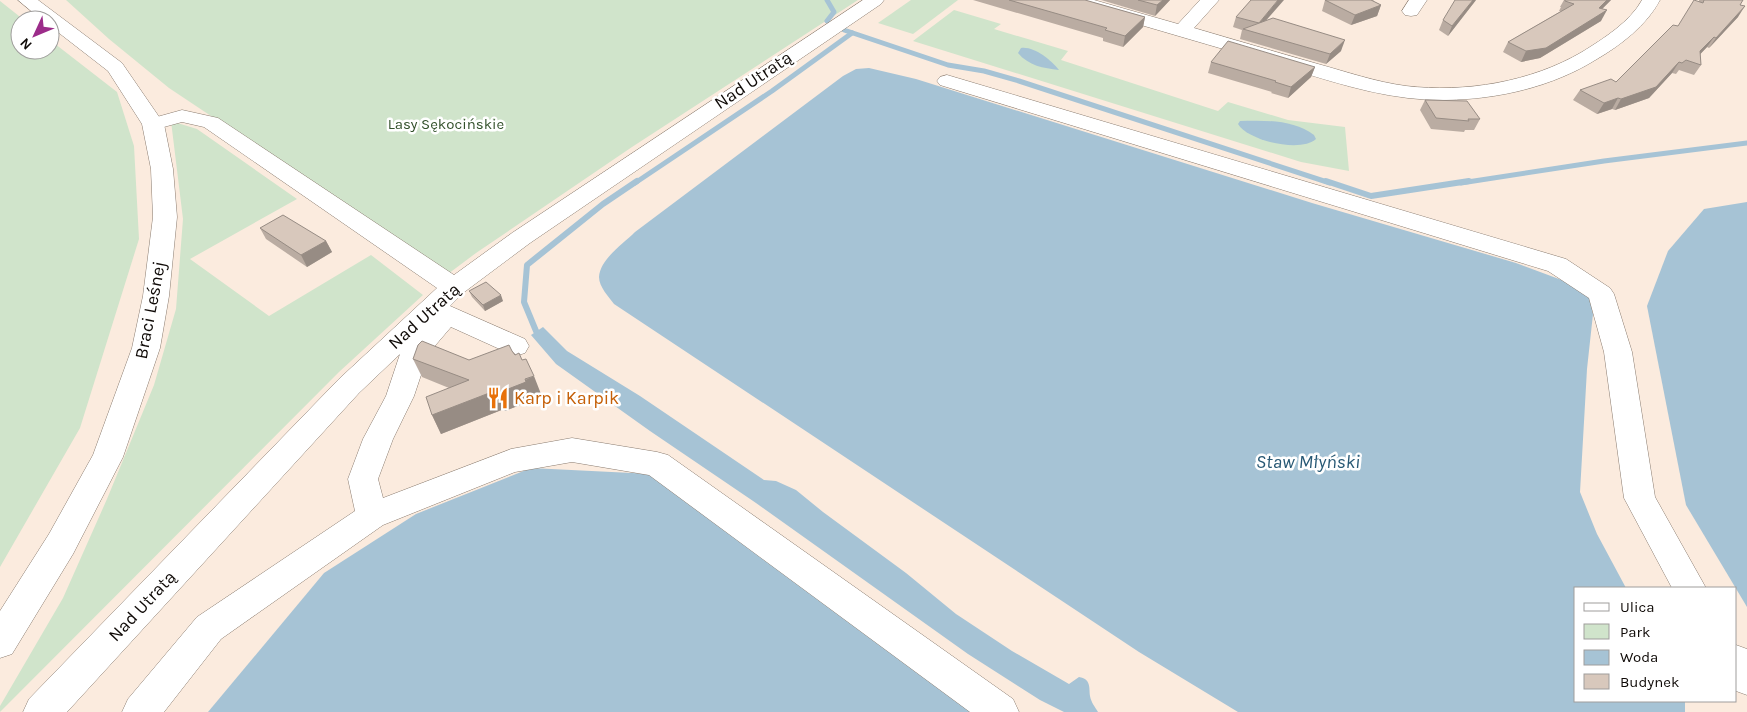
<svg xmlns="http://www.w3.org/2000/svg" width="1747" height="712" font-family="Karla,sans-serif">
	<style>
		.green { fill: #d0e4cb }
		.water { fill: #a6c3d5 }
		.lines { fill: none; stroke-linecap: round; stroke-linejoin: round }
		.stream-far1 { stroke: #a6c3d5; stroke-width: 5 }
		.stream { stroke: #a6c3d5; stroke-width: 6 }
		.minor-casing { stroke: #8a7c70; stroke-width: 1 }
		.major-casing { stroke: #8a7c70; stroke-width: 1 }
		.minor { fill: #fff; fill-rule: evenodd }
		.major { fill: #fff; fill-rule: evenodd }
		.wall { fill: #baaca2 }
		.shaded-wall { fill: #978c84 }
		.building { fill: #d8c8bc; stroke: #978c84 }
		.labels { text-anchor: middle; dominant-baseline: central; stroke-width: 5; stroke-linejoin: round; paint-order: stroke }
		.far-park-label { font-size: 15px; fill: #33512b; stroke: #fff }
		.street-label { font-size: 18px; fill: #0f0a07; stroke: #fff }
		.food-label { font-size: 18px; fill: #c56008; stroke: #fff; text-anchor: start }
		.water-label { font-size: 19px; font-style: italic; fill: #275874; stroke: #fff }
	</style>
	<rect width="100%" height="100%" fill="#fbebde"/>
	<!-- green -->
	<g class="green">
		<polygon points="66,0 858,0 632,147 476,253 448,274 169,88 109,39"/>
		<polygon points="911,0 958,0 913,34 878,23"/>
		<polygon points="0,1 24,20 20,20 20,50 50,50 50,40 117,92 134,146 139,239 80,428 0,567"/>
		<polygon points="954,10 1001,24 994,29 1068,51 1061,60 1218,111 1228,102 1288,120 1345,127 1349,171 1301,162 913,41"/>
		<polygon points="171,121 197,129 297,199 190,259 269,316 371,255 423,295 339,372 0,712 0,706 63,598 107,499 154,385 176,309 183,219"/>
	</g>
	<!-- water -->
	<g class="water">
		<path d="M1021,48C1034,46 1051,60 1059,70C1043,68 1029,66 1018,53Z"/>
		<path d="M869,68L916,79L1312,203L1516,263L1567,282L1582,290L1590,299L1593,314L1587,369L1580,492L1597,534L1626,588H1576V701H1685V712H1238L1139,652L614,304C609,297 599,287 599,277C600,259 623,244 635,232L843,76L856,69Z"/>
		<path d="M1240,121C1265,120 1294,120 1314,135L1316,139C1301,153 1248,141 1238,124Z"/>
		<polygon points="1747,202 1747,607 1686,505 1647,306 1668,251 1704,209"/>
		<path d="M543,327L567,351L640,396L764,480L776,481L796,490L823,512L906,573L956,614L1012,651L1069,684L1079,677C1091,679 1089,687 1090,696C1091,702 1095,707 1098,712H1064L1040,700L968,654L756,503L650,431L556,364L531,335Z"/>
		<polygon points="531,468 652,474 977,712 208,712 324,573 416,514"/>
	</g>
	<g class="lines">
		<!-- stream-far1 -->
		<g class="stream-far1">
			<polyline points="827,0 834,12 827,21"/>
			<polyline points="844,30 948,65 984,71 1019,81 1330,183"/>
			<polyline points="635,183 772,91 852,33"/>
			<polyline points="1461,183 1604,161 1747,143"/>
		</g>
		<!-- stream -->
		<g class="stream">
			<polyline points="1326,181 1371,196 1469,181"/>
			<polyline points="542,338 536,331 524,302 527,265 603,204 637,181"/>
		</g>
		<!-- minor casing -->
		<g class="minor-casing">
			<g id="minor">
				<polygon points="863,0 884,0 881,4 530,243 463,293 450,306 525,339 529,346 525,353 515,356 451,327 428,354 414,396 393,439 378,479 383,498 511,449 572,438 657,452 668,455 1013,699 1019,712 970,712 649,475 572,462 515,472 383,525 221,639 164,712 122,712 128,699 197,617 355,511 348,479 363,439 386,396 400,354 359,393 67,712 23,712 29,699 339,379 437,288 204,127 182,122 153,130 146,128 142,124 146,120 182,110 218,118 454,275 512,233"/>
				<path d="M1066,0H1094L1178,24L1200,0H1219L1194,28C1235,40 1276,52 1318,64C1347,72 1376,82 1406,86C1465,93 1531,82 1582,52C1603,39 1630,22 1642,0H1660C1647,25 1621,45 1597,59C1543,93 1471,105 1408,98C1356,92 1304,72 1254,58C1192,40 1131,22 1069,4Z"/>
				<polygon points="1409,0 1427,0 1417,15 1411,16 1405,15 1402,11"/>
				<polygon points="947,75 1566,259 1610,288 1614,294 1632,352 1655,497 1706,588 1672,588 1624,498 1604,352 1589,298 1548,271 940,85 937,81 940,77"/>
				<polygon points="1736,645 1747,649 1747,695 1736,691"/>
			</g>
		</g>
		<!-- major casing -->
		<g class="major-casing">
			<polygon id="major" points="18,0 38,0 122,63 164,124 173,169 177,217 169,296 160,348 123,457 73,554 12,654 0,658 0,611 49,534 93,455 132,348 143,296 153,217 151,169 142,124 108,71 50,26 50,20 42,20"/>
		</g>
		<!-- minor -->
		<use href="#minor" class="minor"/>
		<!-- major -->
		<use href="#major" class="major"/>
	</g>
	<!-- wall -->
	<g class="wall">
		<polygon points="973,0 1085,0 1145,17 1143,27 1123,47 1103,41 1103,38"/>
		<polygon points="1101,0 1170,0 1155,16"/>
		<polygon points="1325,0 1374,0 1373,1 1381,5 1377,16 1351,25 1322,11"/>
		<polygon points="1476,0 1448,36 1439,30 1443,20"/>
		<polygon points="1564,0 1611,0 1602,9 1601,21 1540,58 1521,62 1503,52 1508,42 1561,11 1559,11 1561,7 1560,7"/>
		<polygon points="1699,0 1743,0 1740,5 1738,17 1709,48 1707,47 1700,54 1701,65 1694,75 1679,70 1676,74 1672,73 1649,98 1615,110 1612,109 1597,114 1573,100 1580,90 1616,82 1678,26 1699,2"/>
		<polygon points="1236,17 1266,21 1341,51 1326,64 1240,39 1242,30 1233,27"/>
		<polygon points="1211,62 1315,67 1311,77 1288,98 1271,93 1272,92 1208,73"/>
		<polygon points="1425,100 1480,119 1474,130 1465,130 1464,132 1431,129 1420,110"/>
		<polygon points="260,228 326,241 332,252 307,267 266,239"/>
		<polygon points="469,291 503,301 485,311 472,297"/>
		<polygon points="512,351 522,360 541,394 532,398 533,400 505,411 504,409 441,434 432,415 449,388 422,377 413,359 469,360"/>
	</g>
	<!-- shaded-wall -->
	<g class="shaded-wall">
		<polygon points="1163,0 1170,0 1155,16 1157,5"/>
		<polygon points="1278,0 1284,0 1255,33 1259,23"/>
		<polygon points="1473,0 1476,0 1448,36 1452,26"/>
		<polygon points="1607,0 1611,0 1593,18 1599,8"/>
		<polygon points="1381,5 1377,16 1351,25 1355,15"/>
		<polygon points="1745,6 1738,17 1709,48 1716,38"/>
		<polygon points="1607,10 1601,21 1540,58 1521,62 1526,51"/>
		<polygon points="1145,17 1143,27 1123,47 1125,36"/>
		<polygon points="1714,37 1707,47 1693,62 1700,51"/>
		<polygon points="1345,40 1341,51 1326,64 1330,54"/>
		<polygon points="1679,62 1672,73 1649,98 1615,110 1621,99"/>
		<polygon points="1315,67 1311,77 1288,98 1291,87"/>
		<polygon points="1618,98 1612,109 1597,114 1604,103"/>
		<polygon points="326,241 332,252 307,267 301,255"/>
		<polygon points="501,295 503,301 485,311 483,305"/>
		<polygon points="534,376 541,394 532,398 533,400 505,411 498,393"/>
		<polygon points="497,390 504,409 441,434 432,415"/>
	</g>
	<!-- building -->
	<g class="building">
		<polygon points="1009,0 1085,0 1145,17 1125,36 1105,30 1107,28"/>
		<polygon points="1138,0 1163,0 1157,5"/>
		<polygon points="1251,0 1278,0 1259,23 1236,17"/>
		<polygon points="1325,0 1371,0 1381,5 1355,15"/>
		<polygon points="1455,0 1473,0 1452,26 1443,20"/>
		<polygon points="1565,0 1607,0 1599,8 1607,10 1546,48 1526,51 1508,42 1574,4 1565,1"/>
		<polygon points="1694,0 1703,3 1704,0 1743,0 1740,5 1745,6 1716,38 1714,37 1700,51 1701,65 1686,60 1682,63 1679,62 1656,87 1621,99 1618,98 1604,103 1580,90 1611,79 1616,82 1673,25 1678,26"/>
		<polygon points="1273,18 1345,40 1330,54 1243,29"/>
		<polygon points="1228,41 1315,67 1291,87 1275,82 1276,81 1211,62"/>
		<polygon points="1425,100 1467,101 1480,119 1468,119 1469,121 1436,118"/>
		<polygon points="283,215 326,241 301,255 260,228"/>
		<polygon points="486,282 501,295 483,305 469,291"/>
		<polygon points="422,341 469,360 509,345 512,351 515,355 519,353 522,360 526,359 534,376 525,379 526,382 498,393 497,390 432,415 426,397 469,380 413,359 418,345"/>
	</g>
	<!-- icons -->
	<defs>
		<g id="restaurant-bare" transform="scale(1.725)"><path d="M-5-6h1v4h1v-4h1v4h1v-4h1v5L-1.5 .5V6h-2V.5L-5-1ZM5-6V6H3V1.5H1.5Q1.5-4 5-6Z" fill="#e8710a" stroke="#fff" stroke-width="2.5" paint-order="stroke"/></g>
	</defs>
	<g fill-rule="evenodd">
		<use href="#restaurant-bare" x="498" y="398"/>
	</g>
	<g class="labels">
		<!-- far-park labels -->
		<g class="far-park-label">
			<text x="446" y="124">Lasy Sękocińskie</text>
		</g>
		<!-- street labels -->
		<g class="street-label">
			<text transform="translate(753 80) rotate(-34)">Nad Utratą</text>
			<text transform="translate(150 310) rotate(-79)">Braci Leśnej</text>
			<text transform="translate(424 316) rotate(-42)">Nad Utratą</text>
			<text transform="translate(142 606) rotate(-47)">Nad Utratą</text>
		</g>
		<!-- food labels -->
		<g class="food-label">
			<text x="514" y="398">Karp i Karpik</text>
		</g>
		<!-- water labels -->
		<g class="water-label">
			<text x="1308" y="462">Staw Młyński</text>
		</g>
	</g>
	<!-- legend -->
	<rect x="1574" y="587" width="162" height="115" fill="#ffffff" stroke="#9f9d9c"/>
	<rect x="1584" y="603" width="25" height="8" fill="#ffffff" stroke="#9f9d9c"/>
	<text x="1620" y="612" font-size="15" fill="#0f0a07">Ulica</text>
	<rect x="1584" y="624" width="25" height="15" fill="#d0e4cb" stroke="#9f9d9c"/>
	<text x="1620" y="637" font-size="15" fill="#0f0a07">Park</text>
	<rect x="1584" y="650" width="25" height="15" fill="#a6c3d5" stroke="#9f9d9c"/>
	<text x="1620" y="662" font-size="15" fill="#0f0a07">Woda</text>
	<rect x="1584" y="674" width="25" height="15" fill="#d8c8bc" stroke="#9f9d9c"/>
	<text x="1620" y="687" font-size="15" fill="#0f0a07">Budynek</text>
	<!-- north arrow -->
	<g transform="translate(35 35) rotate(226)"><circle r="24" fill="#ffffff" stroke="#9f9d9c"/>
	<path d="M0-4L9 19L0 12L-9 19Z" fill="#9c2c8a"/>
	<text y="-8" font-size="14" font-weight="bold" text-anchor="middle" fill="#0f0a07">N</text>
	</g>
</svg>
